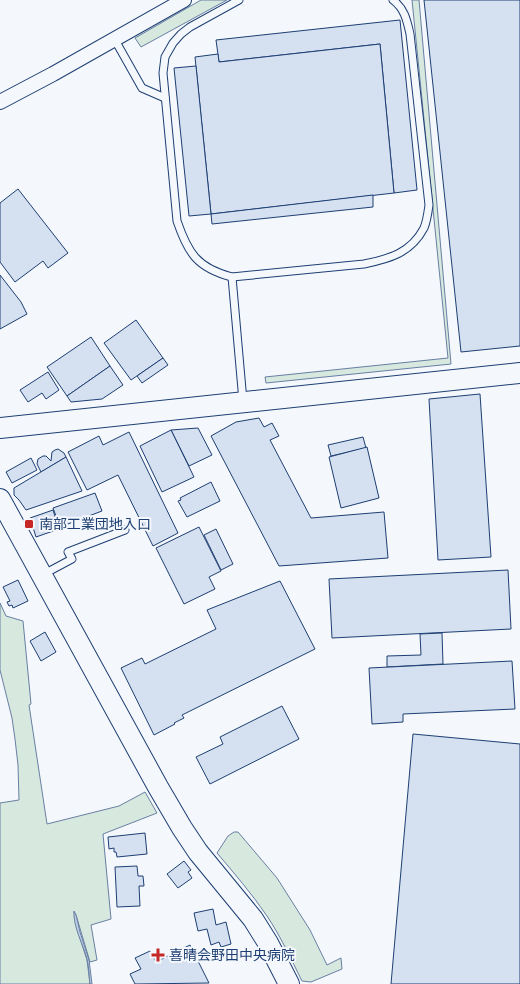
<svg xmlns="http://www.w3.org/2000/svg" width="520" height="984" font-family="Arial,'Noto Sans JP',sans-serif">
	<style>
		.green { fill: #d7e8df; stroke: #687fa3 }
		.water { fill: #bed0e5; stroke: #687fa3 }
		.building { fill: #d5e0f0; stroke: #1d3f73 }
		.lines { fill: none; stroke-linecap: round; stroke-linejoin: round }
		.lane-casing { stroke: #1d3f73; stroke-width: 9 }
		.street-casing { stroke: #1d3f73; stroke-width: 16 }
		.secondary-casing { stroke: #1d3f73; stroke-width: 22 }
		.lane { stroke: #f4f7fb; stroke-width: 7 }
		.street { stroke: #f4f7fb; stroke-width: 14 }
		.secondary { stroke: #f4f7fb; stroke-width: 20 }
		.poi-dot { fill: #c62828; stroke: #f4f7fb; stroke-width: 2 }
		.labels { text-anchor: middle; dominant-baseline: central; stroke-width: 4; stroke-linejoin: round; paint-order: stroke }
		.poi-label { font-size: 14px; fill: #1d3f73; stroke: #f4f7fb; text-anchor: start }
	</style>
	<rect width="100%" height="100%" fill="#f4f7fb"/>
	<!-- green -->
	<g class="green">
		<polygon points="201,0 227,0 141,47 135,38"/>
		<polygon points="412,0 419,0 451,364 266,383 265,377 448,358"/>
		<polygon points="0,603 6,616 23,621 31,704 29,705 47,824 119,806 145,792 157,813 103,834 111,919 91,925 97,960 90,962 76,915 74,912 78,932 87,960 90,984 0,984 0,803 19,800 18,765 15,739 12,718 0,670"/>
		<path d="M234,832H238L277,878L310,930L327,965L341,958L342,969L311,982L302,981C291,959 281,937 267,916C252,894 234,873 217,853L228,836Z"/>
	</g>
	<!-- water -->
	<path class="water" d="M74,911L76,915L80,932L89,960L92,984H90C89,976 89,967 87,959C83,944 73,927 74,911Z"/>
	<!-- building -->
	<g class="building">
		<polygon points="424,0 520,0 520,346 461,352"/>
		<polygon points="400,20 417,190 394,193 380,44 219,62 216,40"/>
		<polygon points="380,44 394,193 211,214 195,57 218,54 219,62"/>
		<polygon points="196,66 211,214 189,216 174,68"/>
		<polygon points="18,189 68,253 48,268 43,261 15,282 0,262 0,203"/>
		<polygon points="373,195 373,207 212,224 211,214"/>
		<polygon points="0,275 21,302 27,314 0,329"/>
		<polygon points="136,320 163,358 131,380 104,343"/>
		<polygon points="91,337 110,366 67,396 47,367"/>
		<polygon points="163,358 168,365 142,383 137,376"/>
		<polygon points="110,366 123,385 102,399 71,402 67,396"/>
		<polygon points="48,372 59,390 46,399 42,393 28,402 20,390"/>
		<polygon points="480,394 491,557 438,560 429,399"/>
		<polygon points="259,418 264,427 272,423 279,436 270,440 311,518 384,512 388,558 279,566 211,436 236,422"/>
		<polygon points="198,428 212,455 189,466 171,430"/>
		<polygon points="171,430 194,477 162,492 140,446"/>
		<polygon points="129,432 178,533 153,546 118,475 87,490 68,452 99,436 103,445"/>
		<polygon points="363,437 366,448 331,456 328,445"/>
		<polygon points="367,447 379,498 341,508 329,457"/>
		<polygon points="58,449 64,453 66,457 41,472 37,464 38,459 43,456 46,456 51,461 52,452 55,450"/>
		<polygon points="66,457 82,491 26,510 19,500 14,495 14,488"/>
		<polygon points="31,458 37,470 12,483 6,472"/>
		<polygon points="211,482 220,501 187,517 178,501 181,500 180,498"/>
		<polygon points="95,493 102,511 60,527 53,508"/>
		<polygon points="53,510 59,529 36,537 30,518"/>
		<polygon points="199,527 221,571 209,577 215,589 184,604 156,548"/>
		<polygon points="216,529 233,564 221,570 204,535"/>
		<polygon points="508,570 511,629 332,638 329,579"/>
		<polygon points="18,580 28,601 13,608 12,605 9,606 7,602 10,601 3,587"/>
		<polygon points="280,581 315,649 182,715 184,718 174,723 175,724 154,735 121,668 142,658 145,664 216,629 207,610"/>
		<polygon points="45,632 56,652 41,661 30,641"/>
		<polygon points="442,633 443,664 387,667 387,656 421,655 420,634"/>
		<polygon points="512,661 515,709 403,714 403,722 372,724 369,668"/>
		<polygon points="282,706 299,739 210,784 196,757 223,744 220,737"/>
		<polygon points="413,734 520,744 520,984 391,984"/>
		<polygon points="145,833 147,854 117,857 116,852 114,852 114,848 109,849 108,837"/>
		<polygon points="184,861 191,870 188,872 192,878 178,888 167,874"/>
		<polygon points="137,866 138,876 143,876 144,886 139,886 140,906 117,907 115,867"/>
		<polygon points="213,909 216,925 226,922 231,944 221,947 219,942 211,945 207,929 198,931 194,913"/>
		<polygon points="190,945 209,983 135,984 130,974 141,969 135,958 150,951 156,962"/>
	</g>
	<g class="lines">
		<!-- lane casing -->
		<g class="lane-casing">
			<g id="lane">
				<path d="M239,0L190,27L181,34L173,43L165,57L163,73L177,221C188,253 197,268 232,277L364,264C389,259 411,253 424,228C427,221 428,212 429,205L410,34C407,21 405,9 393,0"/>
				<polyline points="115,40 142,88 165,98"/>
				<polyline points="232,277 243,401"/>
				<polyline points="42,575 72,559 68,552 125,530"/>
			</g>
		</g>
		<!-- street casing -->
		<g class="street-casing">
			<polyline id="street" points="0,102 53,74 184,0"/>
		</g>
		<!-- secondary casing -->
		<g class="secondary-casing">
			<g id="secondary">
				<polyline points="0,428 520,373"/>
				<polyline points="0,499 158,787 182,828 198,852 253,919 268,943 289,984"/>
			</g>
		</g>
		<!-- lane -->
		<use href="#lane" class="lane"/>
		<!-- street -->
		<use href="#street" class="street"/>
		<!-- secondary -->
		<use href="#secondary" class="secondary"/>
	</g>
	<!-- markers -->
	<g class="poi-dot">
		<rect x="24" y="519" width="10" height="10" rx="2.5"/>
		<path d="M155.5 947.5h5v5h5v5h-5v5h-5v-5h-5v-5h5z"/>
	</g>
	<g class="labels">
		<!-- poi labels -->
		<g class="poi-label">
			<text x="39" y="524">南部工業団地入口</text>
			<text x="169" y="955">喜晴会野田中央病院</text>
		</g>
	</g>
</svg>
